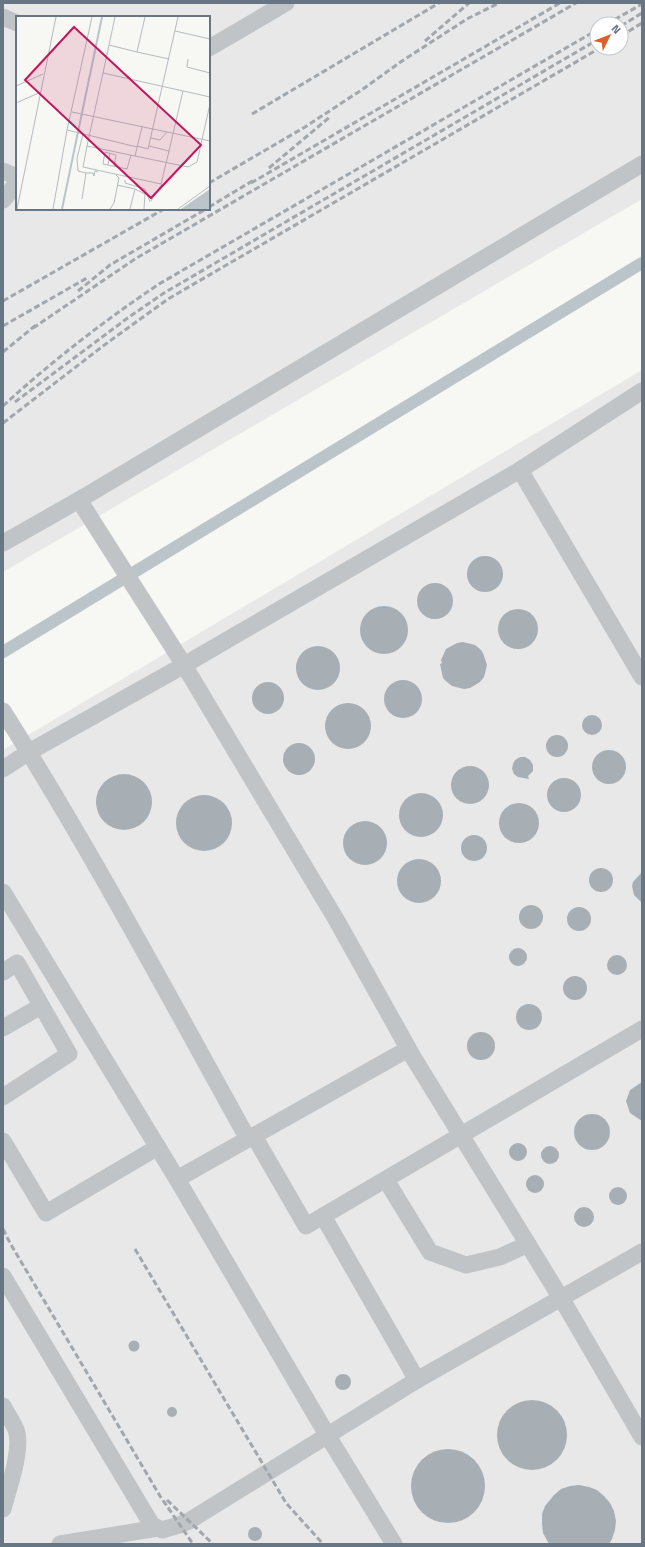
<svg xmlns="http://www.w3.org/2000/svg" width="645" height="1547" font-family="'Titillium Web',sans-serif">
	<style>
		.built { fill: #e7e8e7; fill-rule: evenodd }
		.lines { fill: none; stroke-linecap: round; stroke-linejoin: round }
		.canal { stroke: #bac4c9; stroke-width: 12 }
		.building { fill: #a7afb5 }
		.minor { stroke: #c0c4c7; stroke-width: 17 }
		.rail { stroke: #a1a7ad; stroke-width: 3; stroke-dasharray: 6 3; stroke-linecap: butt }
		.inset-river { fill: none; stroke: #bac4c9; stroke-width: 2 }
		.inset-road { fill: none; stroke: #b4bbc0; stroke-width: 1 }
		.view { fill: #c2185b; fill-opacity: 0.15; stroke: #c2185b; stroke-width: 2 }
		.inset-edge { fill: none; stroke: #677684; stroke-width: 2 }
	</style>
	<rect width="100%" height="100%" fill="#f7f7f4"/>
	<!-- built -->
	<g class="built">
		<path d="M3,3H642V199L3,572ZM17,17H209V209H17ZM597,24H621V48H597Z"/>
		<polygon points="642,370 642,1544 3,1544 3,750"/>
	</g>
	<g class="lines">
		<!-- canal -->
		<polyline class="canal" points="3,652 642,263"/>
	</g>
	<!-- building -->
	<g class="building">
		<circle cx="485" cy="574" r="18"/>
		<circle cx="435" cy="601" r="18"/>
		<circle cx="384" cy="630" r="24"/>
		<circle cx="518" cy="629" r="20"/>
		<polygon points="463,642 475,645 480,649 483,653 487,665 484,677 480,682 470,688 464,689 452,686 447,682 443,678 440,664 442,663 441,660 446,649 457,643"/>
		<circle cx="318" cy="668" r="22"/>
		<circle cx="403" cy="699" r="19"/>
		<circle cx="268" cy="698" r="16"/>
		<circle cx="348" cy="726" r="23"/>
		<circle cx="592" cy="725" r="10"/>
		<circle cx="557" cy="746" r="11"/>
		<circle cx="299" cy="759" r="16"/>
		<circle cx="609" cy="767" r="17"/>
		<polygon points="520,757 525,757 530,760 533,765 533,771 528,776 529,779 518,777 514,774 512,769 513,764 515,760"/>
		<circle cx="470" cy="785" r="19"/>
		<circle cx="124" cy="802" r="28"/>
		<circle cx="564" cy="795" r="17"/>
		<circle cx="421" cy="815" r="22"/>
		<circle cx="204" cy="823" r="28"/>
		<circle cx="519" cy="823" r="20"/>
		<circle cx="365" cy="843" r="22"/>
		<circle cx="474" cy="848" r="13"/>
		<circle cx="419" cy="881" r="22"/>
		<circle cx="601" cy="880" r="12"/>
		<polygon points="642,872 642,903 634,895 632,886 633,882"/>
		<circle cx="531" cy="917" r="12"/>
		<circle cx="579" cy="919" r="12"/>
		<circle cx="518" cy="957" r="9"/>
		<circle cx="617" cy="965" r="10"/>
		<circle cx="575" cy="988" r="12"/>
		<circle cx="529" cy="1017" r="13"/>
		<circle cx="481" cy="1046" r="14"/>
		<polygon points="642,1082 642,1121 630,1113 626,1101 630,1090"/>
		<circle cx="592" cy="1132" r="18"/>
		<circle cx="518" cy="1152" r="9"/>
		<circle cx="550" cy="1155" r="9"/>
		<circle cx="535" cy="1184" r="9"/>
		<circle cx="618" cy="1196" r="9"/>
		<circle cx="584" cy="1217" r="10"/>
		<circle cx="134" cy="1346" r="5.5"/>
		<circle cx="343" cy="1382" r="8"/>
		<circle cx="532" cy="1435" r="35"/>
		<circle cx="172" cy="1412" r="5"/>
		<circle cx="448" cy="1486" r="37"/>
		<polygon points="579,1485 589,1487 597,1490 604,1496 610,1503 614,1511 616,1521 615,1530 612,1539 609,1544 549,1544 543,1533 542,1524 542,1514 545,1506 554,1495 561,1489 570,1486"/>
		<circle cx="255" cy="1534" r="7"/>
	</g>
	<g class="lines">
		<!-- minor -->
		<g class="minor">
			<polyline points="3,17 17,23"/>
			<polyline points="209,48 286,3"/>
			<polyline points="3,171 17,177"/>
			<polyline points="3,200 17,183"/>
			<polyline points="642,391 520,470 642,677"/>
			<polyline points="79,500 184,665 337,921 413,1057 567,1308 642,1437"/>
			<polyline points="3,543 79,500 642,164"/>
			<path d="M3,711C91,850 168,995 248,1139"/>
			<polyline points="3,769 29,752 179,668 520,470"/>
			<polyline points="3,892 177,1179"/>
			<polyline points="3,972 17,963 69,1054 3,1097"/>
			<polyline points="3,1028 41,1006"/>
			<polyline points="254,1136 306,1226 642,1029"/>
			<polyline points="3,1141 46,1213 158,1147"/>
			<polyline points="386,1180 430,1252 466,1265 500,1257 528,1244"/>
			<polyline points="323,1216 417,1380 642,1252"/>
			<polyline points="3,1276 152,1525 162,1530 179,1525 189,1521 417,1380"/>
			<path d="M3,1406C7,1414 13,1422 16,1430C23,1448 8,1490 3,1509"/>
			<polyline points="60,1544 158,1528"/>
			<polyline points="394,1544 326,1433 177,1179 408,1049"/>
		</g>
		<!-- rail -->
		<g class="rail">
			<polyline points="607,24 642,4"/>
			<polyline points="621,26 642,13"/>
			<polyline points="621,36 642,23"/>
			<polyline points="425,41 469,3"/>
			<polyline points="252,114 439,3"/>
			<polyline points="269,168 331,116"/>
			<polyline points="209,183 305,127 363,89 402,61 467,19 499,3"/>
			<polyline points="251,183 560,3"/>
			<polyline points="209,207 254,180"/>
			<polyline points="78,291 110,265 206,209"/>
			<polyline points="3,301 164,209"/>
			<polyline points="3,326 87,278"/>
			<polyline points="33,328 135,259 576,3"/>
			<polyline points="3,352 36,325"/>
			<polyline points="15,402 129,317 164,293 597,40"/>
			<path d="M3,406C52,361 104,321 159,284L597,30"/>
			<polyline points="3,423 103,346 168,299 600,48"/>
			<polyline points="3,1229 10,1243 160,1496 193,1544"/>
			<polyline points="135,1249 286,1503 323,1544"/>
			<polyline points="167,1500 213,1544"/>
		</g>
	</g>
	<!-- overview -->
	<g transform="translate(16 16)">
		<rect width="194" height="194" fill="#f7f7f4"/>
		<path d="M194,173V193H165L178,184Z" fill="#bac4c9"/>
		<path class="inset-river" d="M46,193L86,1"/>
		<path class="inset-road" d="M76,1L51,114L121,131M99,1L87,57L194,81M159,15L194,23M93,29L121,36L129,1M121,36L153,43M172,43L171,51L194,57M87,57L71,130L119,140M0,70L27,58M0,87L25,76M56,96L194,125M126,111L119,140L172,151L181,146L194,88M135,122L144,124L151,116M71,130L67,151L145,168L153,135M121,130L132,133L162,1M133,130L153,135L167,75M92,149L94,137M98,150L100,139L89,136L87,148L111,153L115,139M70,157H77L78,160L79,155L82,156M109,164V167L129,173L134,186M101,169L119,173L114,193M119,173L129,178L128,193M66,183L70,157L62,155L61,142L67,118M135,185L146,168M1,193L40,1M37,193L51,114M94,193L98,187L103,162L100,159M162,193L194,170"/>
		<path class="view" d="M58,11L185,129L135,182L9,64Z"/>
		<rect width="194" height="194" class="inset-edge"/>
	</g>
	<!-- border -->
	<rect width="645" height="1547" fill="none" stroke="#677684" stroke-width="8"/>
	<!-- north arrow -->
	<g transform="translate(609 36) rotate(47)"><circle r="19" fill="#ffffff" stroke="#c2c8ce"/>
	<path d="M0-3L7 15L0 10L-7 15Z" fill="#dd5e2e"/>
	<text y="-6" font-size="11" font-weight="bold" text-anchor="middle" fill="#677684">N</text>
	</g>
</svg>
